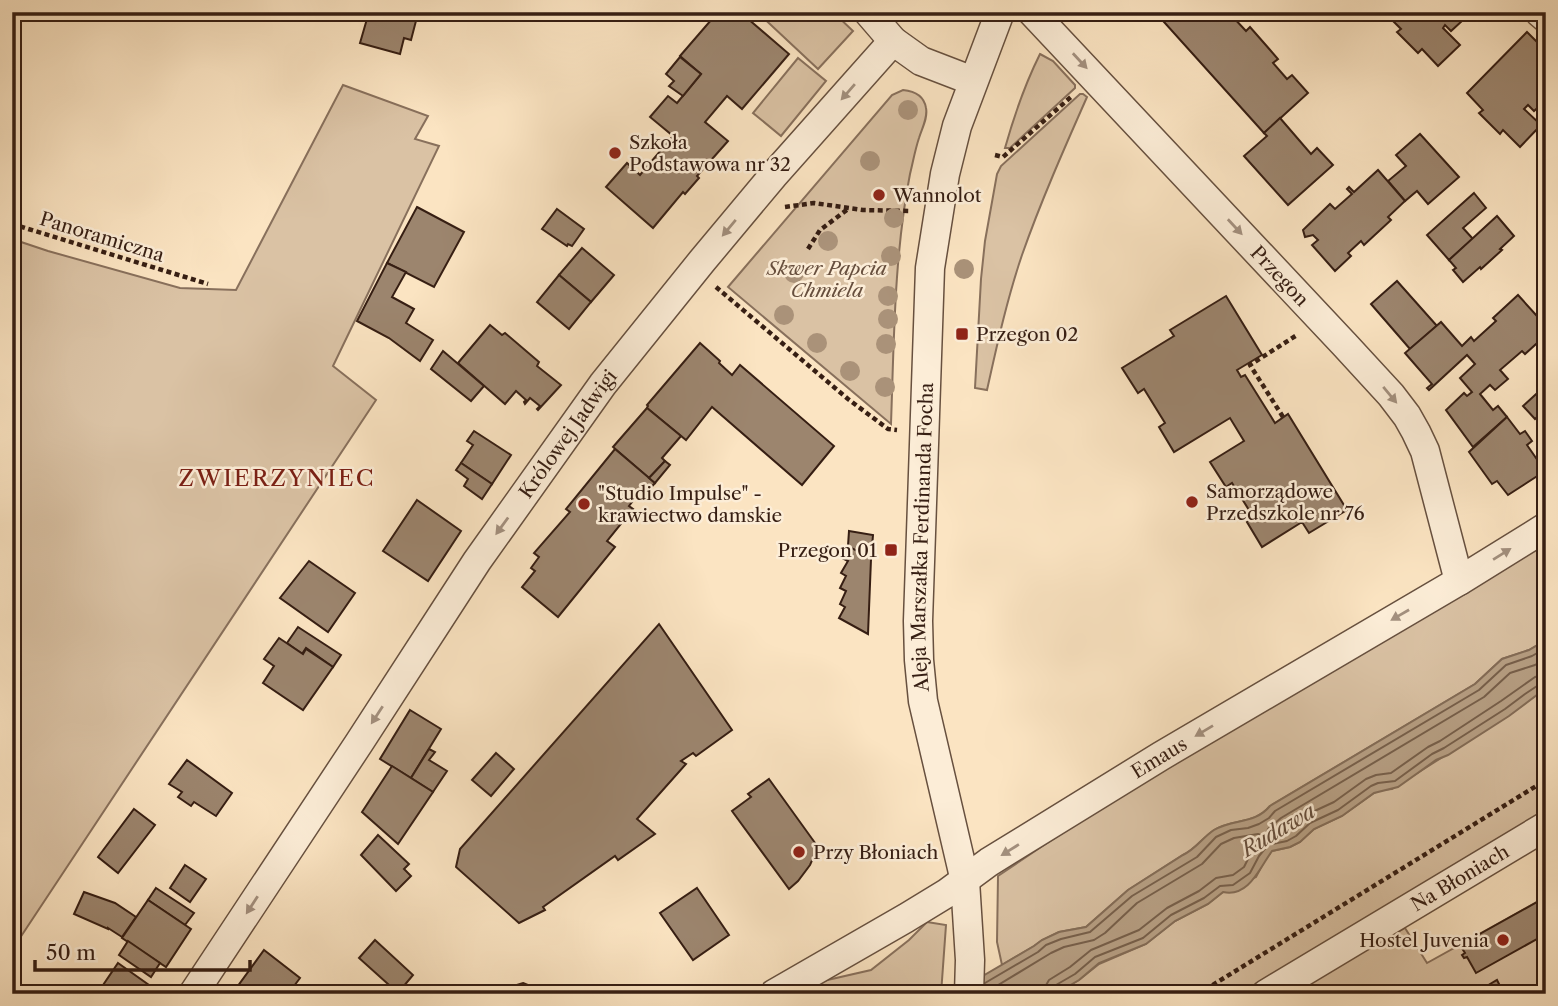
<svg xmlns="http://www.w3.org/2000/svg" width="1558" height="1006" font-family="'Libre Caslon Text',serif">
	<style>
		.green { fill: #dac2a4; stroke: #88705c; stroke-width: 2 }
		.water { fill: #b8a186; stroke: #846d58; stroke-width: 2 }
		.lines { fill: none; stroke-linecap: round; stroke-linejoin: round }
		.shore { stroke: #77604c; stroke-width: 2 }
		.building { fill: #9c856e; stroke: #361e13; stroke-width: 2 }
		.minor-casing { stroke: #67503f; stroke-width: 31 }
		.path { stroke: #361e13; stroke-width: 4.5; stroke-dasharray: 5 3.5; stroke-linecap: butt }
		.minor { stroke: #fcedd7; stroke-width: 28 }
		.tree { fill: #aa9279 }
		.oneway { fill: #a3907f }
		.poi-dot { fill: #8f2418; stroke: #fcedd7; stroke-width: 2.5 }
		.labels { text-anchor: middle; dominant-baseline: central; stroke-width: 5; stroke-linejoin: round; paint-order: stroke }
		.poi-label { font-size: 19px; fill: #361e13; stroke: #fcedd7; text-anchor: start }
		.street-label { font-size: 19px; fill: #361e13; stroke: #fcedd7 }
		.park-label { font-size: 19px; font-style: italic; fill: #674f3e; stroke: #fcedd7 }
		.water-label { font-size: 21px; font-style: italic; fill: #644c3b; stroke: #fcedd7 }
		.quarter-label { font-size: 23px; letter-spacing: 2px; fill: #7a1f14; stroke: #fcedd7 }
	</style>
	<rect width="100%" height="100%" fill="#fbe4c2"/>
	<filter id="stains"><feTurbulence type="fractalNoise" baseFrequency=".00286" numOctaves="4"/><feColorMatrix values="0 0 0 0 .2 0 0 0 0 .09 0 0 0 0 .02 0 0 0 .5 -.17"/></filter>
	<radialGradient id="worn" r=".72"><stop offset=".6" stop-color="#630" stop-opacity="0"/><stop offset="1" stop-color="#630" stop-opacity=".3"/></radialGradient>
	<!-- green -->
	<g class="green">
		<polygon points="757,12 833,12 853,31 818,69"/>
		<path d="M1040,54L1053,61L1075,85V88L1010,148H1005C1014,116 1025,84 1040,54Z"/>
		<polygon points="798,58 826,81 781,136 753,113"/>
		<polygon points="343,85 428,116 415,139 439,146 333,366 376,400 12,950 12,239 48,251 180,288 236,290"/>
		<path d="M903,90C913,91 924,95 926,108C928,118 922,128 919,138C915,150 913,162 910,174C894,256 894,341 891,424L728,287L892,95Z"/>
		<path d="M1080,94H1083L1087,97C1064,149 1041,201 1022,255C1007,299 997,345 987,390L975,388L981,279L985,241L997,174L1001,166Z"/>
		<path d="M1546,536V640L1529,650L1502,659L1475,684L1270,806C1254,825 1234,818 1214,830C1202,838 1196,849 1183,855L1128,890L1086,927L1059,932L1042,940L1034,946L1002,965L997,942L998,876L1044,845L1163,768Z"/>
		<polygon points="1546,688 1546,810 1239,994 1055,994 1079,980 1099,964 1146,944 1175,921 1208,904 1223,892 1256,877 1265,860 1272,851 1290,847 1300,842 1314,829 1342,816 1374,793 1380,790 1392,789 1509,715"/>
		<polygon points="1546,897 1546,994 1288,994 1405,928 1427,963"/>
		<polygon points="927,922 946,925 941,994 793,994 810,984 871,970 909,940"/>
	</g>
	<!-- water -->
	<path class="water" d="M1546,640V688L1509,716L1448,755L1436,760L1398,787L1374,793L1342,816L1314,829L1300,842L1290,847L1272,851C1260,867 1249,898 1223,892L1208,904L1175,921L1146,944L1099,963L1079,980L1055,994H952L1034,946L1042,940L1059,932L1086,927L1128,890L1183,855C1196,849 1202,838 1214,830C1234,818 1254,825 1270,806L1475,684L1502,659L1529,650Z"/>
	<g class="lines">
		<!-- shore -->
		<g class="shore">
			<polyline points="1546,658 1535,665 1510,673 1484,697 1281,818 1268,829 1267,833 1271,835 1285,832 1291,828 1306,815 1334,802 1366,779 1376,775 1391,773 1428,747 1440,741 1501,701 1535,677 1546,674"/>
			<polyline points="985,983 1038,952 1046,945 1061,939 1090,932 1132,896 1197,857 1216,837 1231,830 1248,828 1259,824 1269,818 1275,811 1479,690 1506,665 1532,656 1546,648"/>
			<polyline points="985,993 1051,953 1064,947 1094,940 1105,933 1137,903 1202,864 1221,844 1234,838 1258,834 1261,835 1261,839 1252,851 1244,867 1233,875 1216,878 1199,891 1167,908 1139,930 1091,950 1070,967 1049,980 1045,987 1044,994"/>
			<polyline points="1053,994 1053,989 1056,985 1075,974 1095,957 1143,938 1171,915 1204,898 1220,886 1233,885 1250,873 1259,856 1268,845 1287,841 1296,836 1310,823 1338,810 1371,786 1378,783 1395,781 1432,754 1444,748 1505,709 1525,694 1540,684 1546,683"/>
		</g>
	</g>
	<!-- building -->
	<g class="building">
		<polygon points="369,12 412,12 411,15 417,17 411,40 404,38 400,54 360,43"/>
		<polygon points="718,12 740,12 789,54 742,109 727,96 705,122 728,141 697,176 699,178 685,194 683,192 653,228 606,187 627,163 640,175 673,136 650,117 668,96 677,103 701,74 680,56"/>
		<polygon points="1155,12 1237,12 1232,16 1246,31 1250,27 1278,59 1273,63 1287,79 1292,75 1308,93 1264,133"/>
		<polygon points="1384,12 1458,12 1456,14 1462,21 1451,31 1445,25 1443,28 1460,45 1438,66 1422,49 1418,53 1397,32 1401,29"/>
		<polygon points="1527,32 1546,51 1546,88 1538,96 1544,102 1534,111 1528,105 1524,109 1541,125 1520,147 1503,130 1500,134 1479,113 1483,110 1467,93"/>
		<polygon points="680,57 701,74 683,96 669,86 674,81 666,74"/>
		<polygon points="1280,118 1311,154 1317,148 1333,165 1288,205 1244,156 1267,136 1264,133"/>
		<polygon points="1420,134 1459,177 1428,204 1417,191 1405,201 1388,181 1406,166 1396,155"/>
		<polygon points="1378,170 1405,201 1388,217 1391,220 1364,245 1361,241 1348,253 1351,256 1335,271 1312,245 1318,240 1313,235 1305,237 1303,230 1330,204 1335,209 1352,194 1347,189 1349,187 1354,192"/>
		<polygon points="1474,193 1486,208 1463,228 1473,239 1449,260 1427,235"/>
		<polygon points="417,207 464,232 434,287 387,263"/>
		<polygon points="557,209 584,229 572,246 568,244 567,246 542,229"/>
		<polygon points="1497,216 1514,236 1500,249 1502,250 1481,269 1480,267 1463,282 1453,270 1456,268 1449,260"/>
		<polygon points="582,248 614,275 591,302 559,275"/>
		<polygon points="387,263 406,272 392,297 414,309 406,323 433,340 420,361 389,338 357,321"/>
		<polygon points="559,275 591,302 569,329 537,302"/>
		<polygon points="1397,281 1437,326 1410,349 1371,304"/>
		<polygon points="1518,295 1546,326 1546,335 1525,354 1522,351 1500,370 1508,379 1495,390 1490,385 1480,394 1493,410 1498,406 1507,417 1473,447 1446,410 1464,393 1467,396 1472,392 1460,378 1475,364 1467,355 1429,390 1427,388 1432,384 1405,353 1441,322 1462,346 1471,337 1474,341 1496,321 1493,318"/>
		<polygon points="1226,296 1262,355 1237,370 1241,377 1245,375 1275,423 1288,414 1347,510 1309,533 1302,522 1262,547 1247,522 1254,518 1232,483 1226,487 1210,462 1244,441 1230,418 1174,452 1159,427 1165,423 1144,389 1138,393 1122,368 1174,336 1170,330"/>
		<polygon points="490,325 502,335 505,333 539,362 537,366 561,385 538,410 537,409 540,406 530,398 525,404 524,402 526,400 516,391 505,404 458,363"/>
		<polygon points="700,343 720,361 719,363 732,375 740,365 834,446 802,485 712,407 686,440 647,408 648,406 647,405"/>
		<polygon points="443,351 484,386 471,401 431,369"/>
		<polygon points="1546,385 1546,409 1535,419 1523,406"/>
		<polygon points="647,408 681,436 662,458 665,461 649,478 613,447"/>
		<polygon points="1507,417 1520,434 1525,431 1532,441 1527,445 1545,471 1508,495 1497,481 1492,484 1469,452"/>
		<polygon points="474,431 511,455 492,484 461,463 473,445 467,441"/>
		<polygon points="615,449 655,483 640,500 636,497 629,506 633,509 607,541 615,547 558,617 522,587 535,571 531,568 539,557 534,553 570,512 566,509"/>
		<polygon points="665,461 670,465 655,483 649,478"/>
		<polygon points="461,463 492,484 482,499 464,486 468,479 456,470"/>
		<polygon points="417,500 461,531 428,581 383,551"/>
		<polygon points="849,531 873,535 871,559 848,546"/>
		<polygon points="848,546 871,559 868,634 839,618 845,607 840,604 846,591 840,588 846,576 841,573 848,561 842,558"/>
		<polygon points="309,561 355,593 328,632 280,598"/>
		<polygon points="659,624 732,730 696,756 693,753 681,761 686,764 637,819 655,834 618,860 615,856 543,907 545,910 519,923 456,867 460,849"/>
		<polygon points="298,627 341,655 333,667 306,648 302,654 287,643"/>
		<polygon points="279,638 303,654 306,649 333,667 303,710 263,683 274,666 264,659"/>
		<polygon points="410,710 441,729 411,778 380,759"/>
		<polygon points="429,749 435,752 429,760 447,771 433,792 411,778"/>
		<polygon points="496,753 514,769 491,796 472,780"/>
		<polygon points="187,760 232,793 216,816 194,802 191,806 178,797 182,792 169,784"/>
		<polygon points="392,766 433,792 398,844 362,812"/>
		<polygon points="769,779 818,847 810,865 798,881 789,889 732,811 751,797 748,794"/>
		<polygon points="134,809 155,825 118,873 98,857"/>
		<polygon points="378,835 409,864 404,869 411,876 396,891 361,855"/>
		<polygon points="185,865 206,879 190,902 170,888"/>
		<polygon points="156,888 194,913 185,925 148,900"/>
		<polygon points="697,888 729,935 693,960 660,913"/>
		<polygon points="84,892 115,903 136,917 122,937 108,928 108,929 74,914"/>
		<polygon points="1546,897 1546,934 1476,973 1467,957 1464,958 1462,955 1465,953 1460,945"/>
		<polygon points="148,900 191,929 166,967 122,938"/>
		<polygon points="375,940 413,975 398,993 359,958"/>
		<polygon points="128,941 160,963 151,977 119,955"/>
		<polygon points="264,950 300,978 288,994 232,994"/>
		<polygon points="118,963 156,990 153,994 97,994"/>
		<polygon points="1497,980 1504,994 1489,994 1485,987"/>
		<polygon points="523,983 533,987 540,994 507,994 513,986"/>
	</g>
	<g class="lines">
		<!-- minor casing -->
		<g class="minor-casing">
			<g id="minor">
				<polyline points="868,12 893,41 921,61 973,81"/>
				<path id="s1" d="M1032,12L1345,345L1391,395L1407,416L1416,432L1425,451L1459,581"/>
				<polyline points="1539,12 1546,18"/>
				<path id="s2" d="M193,994L359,743L477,561L603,384L702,261L773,176L893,41"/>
				<path id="s3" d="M774,994L906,918L947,893L989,862L1161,756L1459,581L1546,527"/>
				<path id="s4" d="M969,994L970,960L965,881L923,701L919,660L918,621L930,268L945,174L957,126L1000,12"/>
				<path id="s5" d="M1266,994L1546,826"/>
			</g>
		</g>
		<!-- path -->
		<g class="path">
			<polyline points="995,155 1003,157 1072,96"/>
			<polyline points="785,207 814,203 863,210 911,211"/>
			<polyline points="12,224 208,284"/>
			<polyline points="808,249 820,230 848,209"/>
			<polyline points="716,287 848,399 888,429 897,430"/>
			<polyline points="1283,417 1250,365 1297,335"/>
			<polyline points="1198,994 1546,780"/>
		</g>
		<!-- minor -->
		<use href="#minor" class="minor"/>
	</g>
	<!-- trees -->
	<g class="tree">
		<circle cx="908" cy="110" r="10"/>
		<circle cx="870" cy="161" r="10"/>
		<circle cx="894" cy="218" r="10"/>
		<circle cx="828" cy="241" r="10"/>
		<circle cx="891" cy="256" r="10"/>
		<circle cx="964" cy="269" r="10"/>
		<circle cx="794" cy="273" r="10"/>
		<circle cx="888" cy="296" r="10"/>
		<circle cx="784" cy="315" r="10"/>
		<circle cx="888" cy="319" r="10"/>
		<circle cx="817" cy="343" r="10"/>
		<circle cx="886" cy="344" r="10"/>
		<circle cx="850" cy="371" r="10"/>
		<circle cx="885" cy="387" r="10"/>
	</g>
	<!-- one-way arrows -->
	<defs><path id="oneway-solid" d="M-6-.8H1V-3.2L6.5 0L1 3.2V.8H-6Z" transform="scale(1.75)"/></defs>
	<g class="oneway">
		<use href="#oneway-solid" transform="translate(1080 61) rotate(47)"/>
		<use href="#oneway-solid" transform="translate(848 92) rotate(131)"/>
		<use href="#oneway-solid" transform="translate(1235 227) rotate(47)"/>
		<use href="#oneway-solid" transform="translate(729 228) rotate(130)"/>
		<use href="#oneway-solid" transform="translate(1390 395) rotate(50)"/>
		<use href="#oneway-solid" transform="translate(502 526) rotate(126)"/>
		<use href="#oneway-solid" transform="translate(1502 554) rotate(-32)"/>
		<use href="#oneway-solid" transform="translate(1400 615) rotate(150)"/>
		<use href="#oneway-solid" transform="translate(377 715) rotate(123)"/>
		<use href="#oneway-solid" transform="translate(1204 731) rotate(149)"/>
		<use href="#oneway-solid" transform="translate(1010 850) rotate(148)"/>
		<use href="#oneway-solid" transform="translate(252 905) rotate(123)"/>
	</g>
	<!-- markers -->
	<g class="poi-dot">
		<circle cx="615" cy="153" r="7"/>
		<circle cx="879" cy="195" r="7"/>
		<rect x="955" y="327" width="14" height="14" rx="3.5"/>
		<circle cx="1192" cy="502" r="7"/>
		<circle cx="584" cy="504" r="7"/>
		<rect x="884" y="543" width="14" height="14" rx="3.5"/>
		<circle cx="799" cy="852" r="7"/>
		<circle cx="1503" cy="940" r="7"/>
	</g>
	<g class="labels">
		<!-- poi labels -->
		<g class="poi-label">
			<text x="629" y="142">Szkoła<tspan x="629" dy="22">Podstawowa nr 32</tspan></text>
			<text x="893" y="195">Wannolot</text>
			<text x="976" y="334">Przegon 02</text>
			<text x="1206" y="491">Samorządowe<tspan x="1206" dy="22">Przedszkole nr 76</tspan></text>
			<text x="598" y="493">"Studio Impulse" -<tspan x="598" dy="22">krawiectwo damskie</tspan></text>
			<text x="877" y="550" text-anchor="end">Przegon 01</text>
			<text x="813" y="852">Przy Błoniach</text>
			<text x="1489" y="940" text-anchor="end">Hostel Juvenia</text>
		</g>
		<!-- street labels -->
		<g class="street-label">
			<text transform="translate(102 237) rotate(17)">Panoramiczna</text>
			<text stroke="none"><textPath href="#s1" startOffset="362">Przegon</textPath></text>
			<text stroke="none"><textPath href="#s2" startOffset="674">Królowej Jadwigi</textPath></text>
			<text stroke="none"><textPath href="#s4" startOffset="462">Aleja Marszałka Ferdinanda Focha</textPath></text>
			<text stroke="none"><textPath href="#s3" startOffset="452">Emaus</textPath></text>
			<text stroke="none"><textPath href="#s5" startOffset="226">Na Błoniach</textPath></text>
		</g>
		<!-- park labels -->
		<g class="park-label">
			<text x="827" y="268">Skwer Papcia<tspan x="827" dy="22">Chmiela</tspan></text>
		</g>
		<!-- water labels -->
		<g class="water-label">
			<text transform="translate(1278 830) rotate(-31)">Rudawa</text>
		</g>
		<!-- quarter labels -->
		<g class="quarter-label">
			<text x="277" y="478">ZWIERZYNIEC</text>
		</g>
	</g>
	<!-- margin -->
	<rect width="1558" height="1006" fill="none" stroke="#fbe4c2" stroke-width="42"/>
	<rect x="14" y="14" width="1530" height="978" fill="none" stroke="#361e13" stroke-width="3.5"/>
	<rect x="21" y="21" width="1516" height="964" fill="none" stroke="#361e13" stroke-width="2"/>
	<!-- scale -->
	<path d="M35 960v10h215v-10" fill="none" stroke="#361e13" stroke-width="3.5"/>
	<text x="46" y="960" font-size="21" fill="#361e13" stroke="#fcedd7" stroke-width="5" paint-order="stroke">50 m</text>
	<rect width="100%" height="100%" filter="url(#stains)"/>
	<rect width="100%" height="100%" fill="url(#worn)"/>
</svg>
